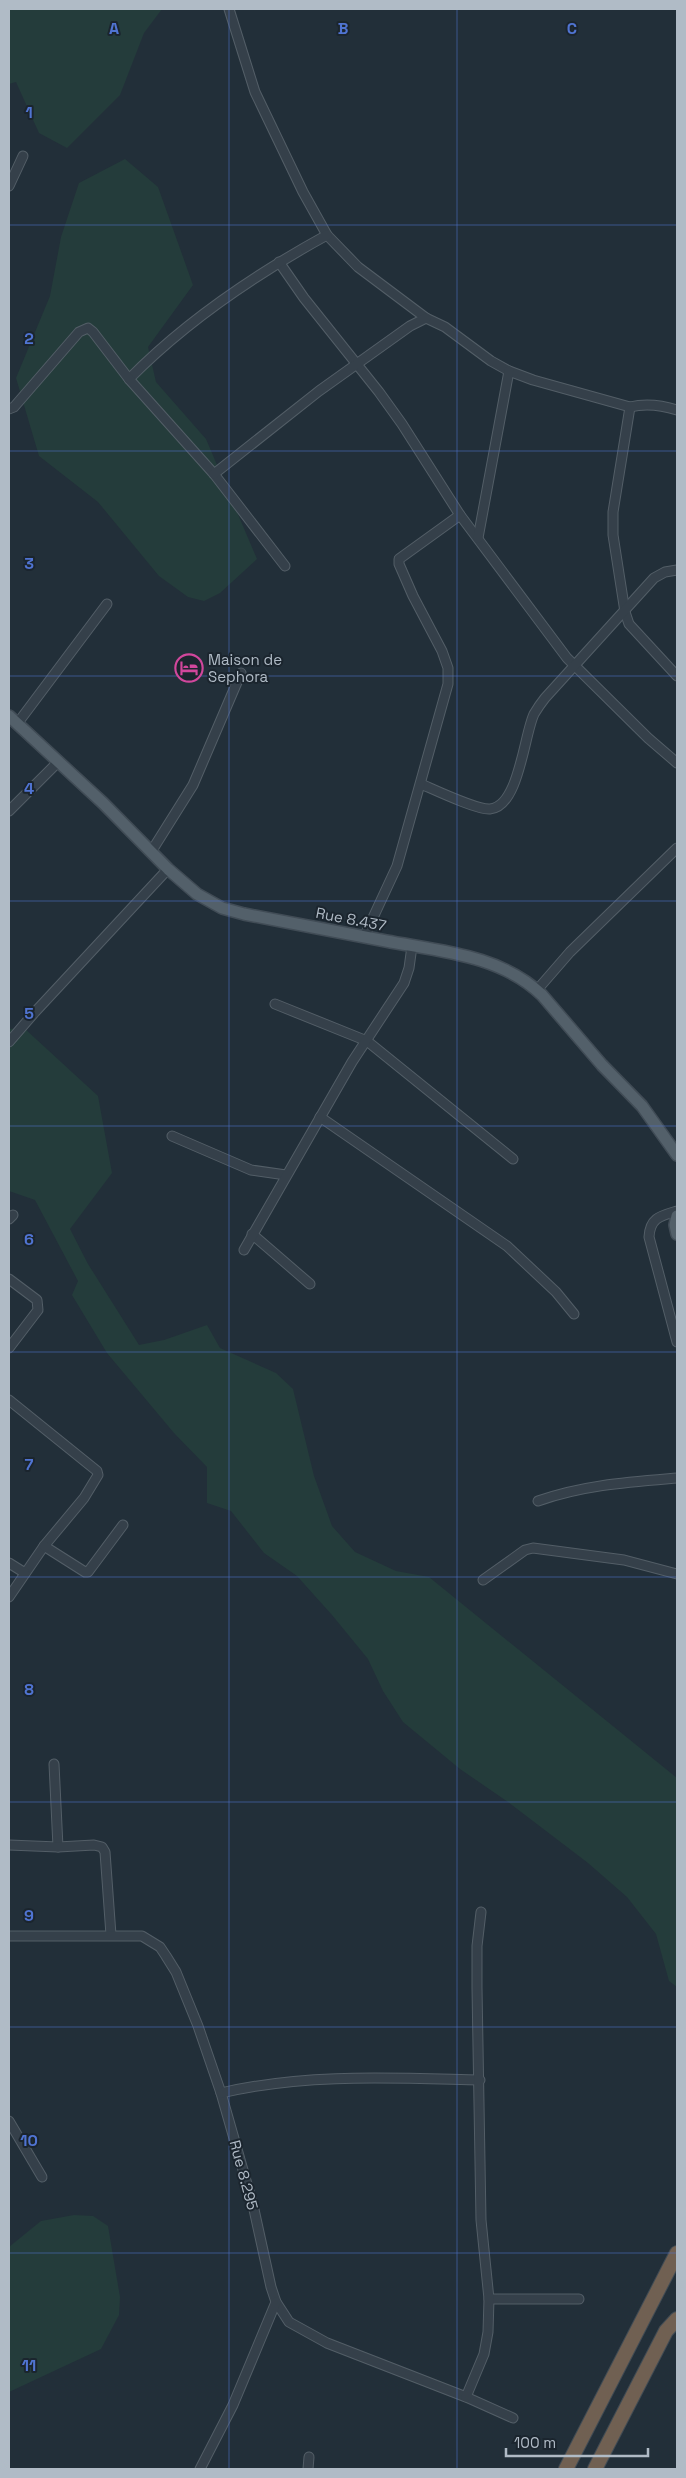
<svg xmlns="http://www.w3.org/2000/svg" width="686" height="2478" font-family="'Space Grotesk',sans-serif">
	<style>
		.green { fill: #243c3b }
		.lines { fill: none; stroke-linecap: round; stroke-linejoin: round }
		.minor-casing { stroke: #535e67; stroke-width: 11 }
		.major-casing { stroke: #414c56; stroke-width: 14 }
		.highway-casing { stroke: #404b54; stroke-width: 16 }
		.minor { stroke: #35404a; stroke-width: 9 }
		.major { stroke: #53606a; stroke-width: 11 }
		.highway { stroke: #706052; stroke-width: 14 }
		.grid { fill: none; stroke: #5074d2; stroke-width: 1; stroke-opacity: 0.55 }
		.labels { text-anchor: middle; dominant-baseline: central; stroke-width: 4; stroke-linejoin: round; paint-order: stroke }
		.poi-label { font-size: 15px; fill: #b0bbc6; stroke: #1b252e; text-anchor: start }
		.street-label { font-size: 15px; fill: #b0bbc6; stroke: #1b252e }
		.grid-label { font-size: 16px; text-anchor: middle; font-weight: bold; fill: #5074d2; stroke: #1b252e; stroke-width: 4; stroke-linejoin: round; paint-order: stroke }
	</style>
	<rect width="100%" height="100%" fill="#222f39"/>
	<!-- green -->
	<g class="green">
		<polygon points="9,9 162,9 144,33 120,95 67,148 39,133 16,82 9,84"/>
		<polygon points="125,159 158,187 193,285 148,347 156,382 206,439 257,559 220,593 204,601 188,597 159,576 98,502 39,456 16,378 50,296 61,237 79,183"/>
		<polygon points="24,1028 98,1096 112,1173 70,1229 88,1264 139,1345 164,1340 207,1325 220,1348 276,1373 293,1389 314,1476 332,1526 355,1552 396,1571 429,1577 677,1778 677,1987 669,1981 656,1934 627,1897 588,1863 508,1802 460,1769 403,1722 383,1691 368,1659 332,1615 297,1576 264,1553 231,1511 207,1503 207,1467 174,1433 107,1353 72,1295 78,1281 35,1200 9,1191 9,1029"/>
		<polygon points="74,2215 93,2216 108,2226 120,2297 119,2315 101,2349 9,2392 9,2247 41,2221"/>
	</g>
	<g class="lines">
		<!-- minor casing -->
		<g class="minor-casing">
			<g id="minor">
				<polyline points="229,9 255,92 303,192 327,235 358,267 426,318 445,327 491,361 509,371 533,380 630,407 613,512 613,535 625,612 629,624 677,676"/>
				<polyline points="9,186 23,156"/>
				<polyline points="279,262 304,298 379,392 402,424 460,515 567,658 648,738 677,763"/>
				<path d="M129,379C186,321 256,274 327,235"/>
				<path d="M630,407C647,403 661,405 677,410"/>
				<polyline points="9,409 14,407 79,332 88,328 93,332 129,379 214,474 285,566"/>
				<polyline points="214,474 319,391 410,326 426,318"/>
				<polyline points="478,538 509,371"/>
				<polyline points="17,724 107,604"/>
				<path d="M421,784C435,790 477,810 490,809C519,807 524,735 534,714C537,709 541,703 545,698L654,578L665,572L677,570"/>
				<polyline points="9,811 58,762"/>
				<polyline points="151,852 193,785 241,673"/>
				<polyline points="364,937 397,866 448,684 448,668 442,651 413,596 399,564 399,559 460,515"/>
				<polyline points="537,990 570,952 677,848"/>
				<polyline points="275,1004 367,1041 513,1159"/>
				<polyline points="9,1042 35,1012 168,869"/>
				<polyline points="320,1117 507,1246 556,1292 574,1314"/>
				<polyline points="172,1136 251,1170 286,1175"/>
				<path d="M677,1211C660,1216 650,1218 649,1237L677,1342"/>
				<polyline points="9,1219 13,1215"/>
				<polyline points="252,1234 310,1284"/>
				<polyline points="244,1250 352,1062 404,983 409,968 412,946"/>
				<polyline points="9,1279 37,1300 38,1310 9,1348"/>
				<polyline points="9,1400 97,1471 98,1475 84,1498 44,1546 9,1597"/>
				<path d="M538,1501C583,1485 629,1482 677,1478"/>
				<polyline points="44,1546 85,1572 88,1572 123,1525"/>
				<polyline points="9,1563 25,1573"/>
				<polyline points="483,1580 525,1550 533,1548 624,1560 677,1574"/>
				<polyline points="54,1764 58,1847"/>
				<polyline points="9,1845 58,1847 94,1845 102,1847 105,1852 111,1935"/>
				<polyline points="9,1936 142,1936 160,1947 166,1956 176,1972 198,2026 221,2093 253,2205 271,2287 276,2302 289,2322 327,2343 466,2397 513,2418"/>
				<path d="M221,2093C306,2073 393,2078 480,2080"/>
				<polyline points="9,2121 42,2177"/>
				<polyline points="489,2299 579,2299"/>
				<polyline points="466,2397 484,2354 488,2332 489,2299 481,2220 477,1988 477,1946 481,1912"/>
				<polyline points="200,2469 233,2405 276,2302"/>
				<polyline points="308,2469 309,2457"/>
			</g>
		</g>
		<!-- major casing -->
		<g class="major-casing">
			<g id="major">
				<path d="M9,716L103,803L168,869L197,894L222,908L244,914C291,923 339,932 386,941C439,951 501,955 542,995L602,1065L642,1106L677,1155"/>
				<polyline points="677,1216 675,1225 677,1234"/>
			</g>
		</g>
		<!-- highway casing -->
		<g class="highway-casing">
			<g id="highway">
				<polyline points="566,2469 677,2253"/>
				<polyline points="595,2469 666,2331 677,2319"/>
			</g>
		</g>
		<!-- minor -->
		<use href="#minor" class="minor"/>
		<!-- major -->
		<use href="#major" class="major"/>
		<!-- highway -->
		<use href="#highway" class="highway"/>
	</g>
	<!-- grid -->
	<path class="grid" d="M229,9V2469M457,9V2469M9,225H677M9,451H677M9,676H677M9,901H677M9,1126H677M9,1352H677M9,1577H677M9,1802H677M9,2027H677M9,2253H677"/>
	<!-- icons -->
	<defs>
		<g id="hotel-ring" transform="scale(1.4375)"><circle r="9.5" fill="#1b252e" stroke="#d1479c" stroke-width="1.5"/><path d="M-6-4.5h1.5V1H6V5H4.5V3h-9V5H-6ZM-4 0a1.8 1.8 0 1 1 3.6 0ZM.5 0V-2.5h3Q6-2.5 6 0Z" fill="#d1479c"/></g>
	</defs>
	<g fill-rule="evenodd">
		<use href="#hotel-ring" x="189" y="668"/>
	</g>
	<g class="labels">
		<!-- poi labels -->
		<g class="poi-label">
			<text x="208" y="659">Maison de<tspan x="208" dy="17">Sephora</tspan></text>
		</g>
		<!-- street labels -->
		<g class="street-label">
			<text transform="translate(351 919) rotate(11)">Rue 8.437</text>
			<text transform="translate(244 2175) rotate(75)">Rue 8.295</text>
		</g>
	</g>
	<g class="grid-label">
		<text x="114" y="34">A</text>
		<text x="343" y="34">B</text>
		<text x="572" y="34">C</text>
		<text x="29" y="118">1</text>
		<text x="29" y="344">2</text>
		<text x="29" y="569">3</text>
		<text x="29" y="794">4</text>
		<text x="29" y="1019">5</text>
		<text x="29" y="1245">6</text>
		<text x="29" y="1470">7</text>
		<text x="29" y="1695">8</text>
		<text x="29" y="1921">9</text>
		<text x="29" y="2146">10</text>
		<text x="29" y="2371">11</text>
	</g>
	<!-- border -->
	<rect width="686" height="2478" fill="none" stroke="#b0bbc6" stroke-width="20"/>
	<!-- scale -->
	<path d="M506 2448v8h142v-8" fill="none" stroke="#b0bbc6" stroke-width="2.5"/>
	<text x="514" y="2448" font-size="15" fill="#b0bbc6" stroke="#1b252e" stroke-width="4" paint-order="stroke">100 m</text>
</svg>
